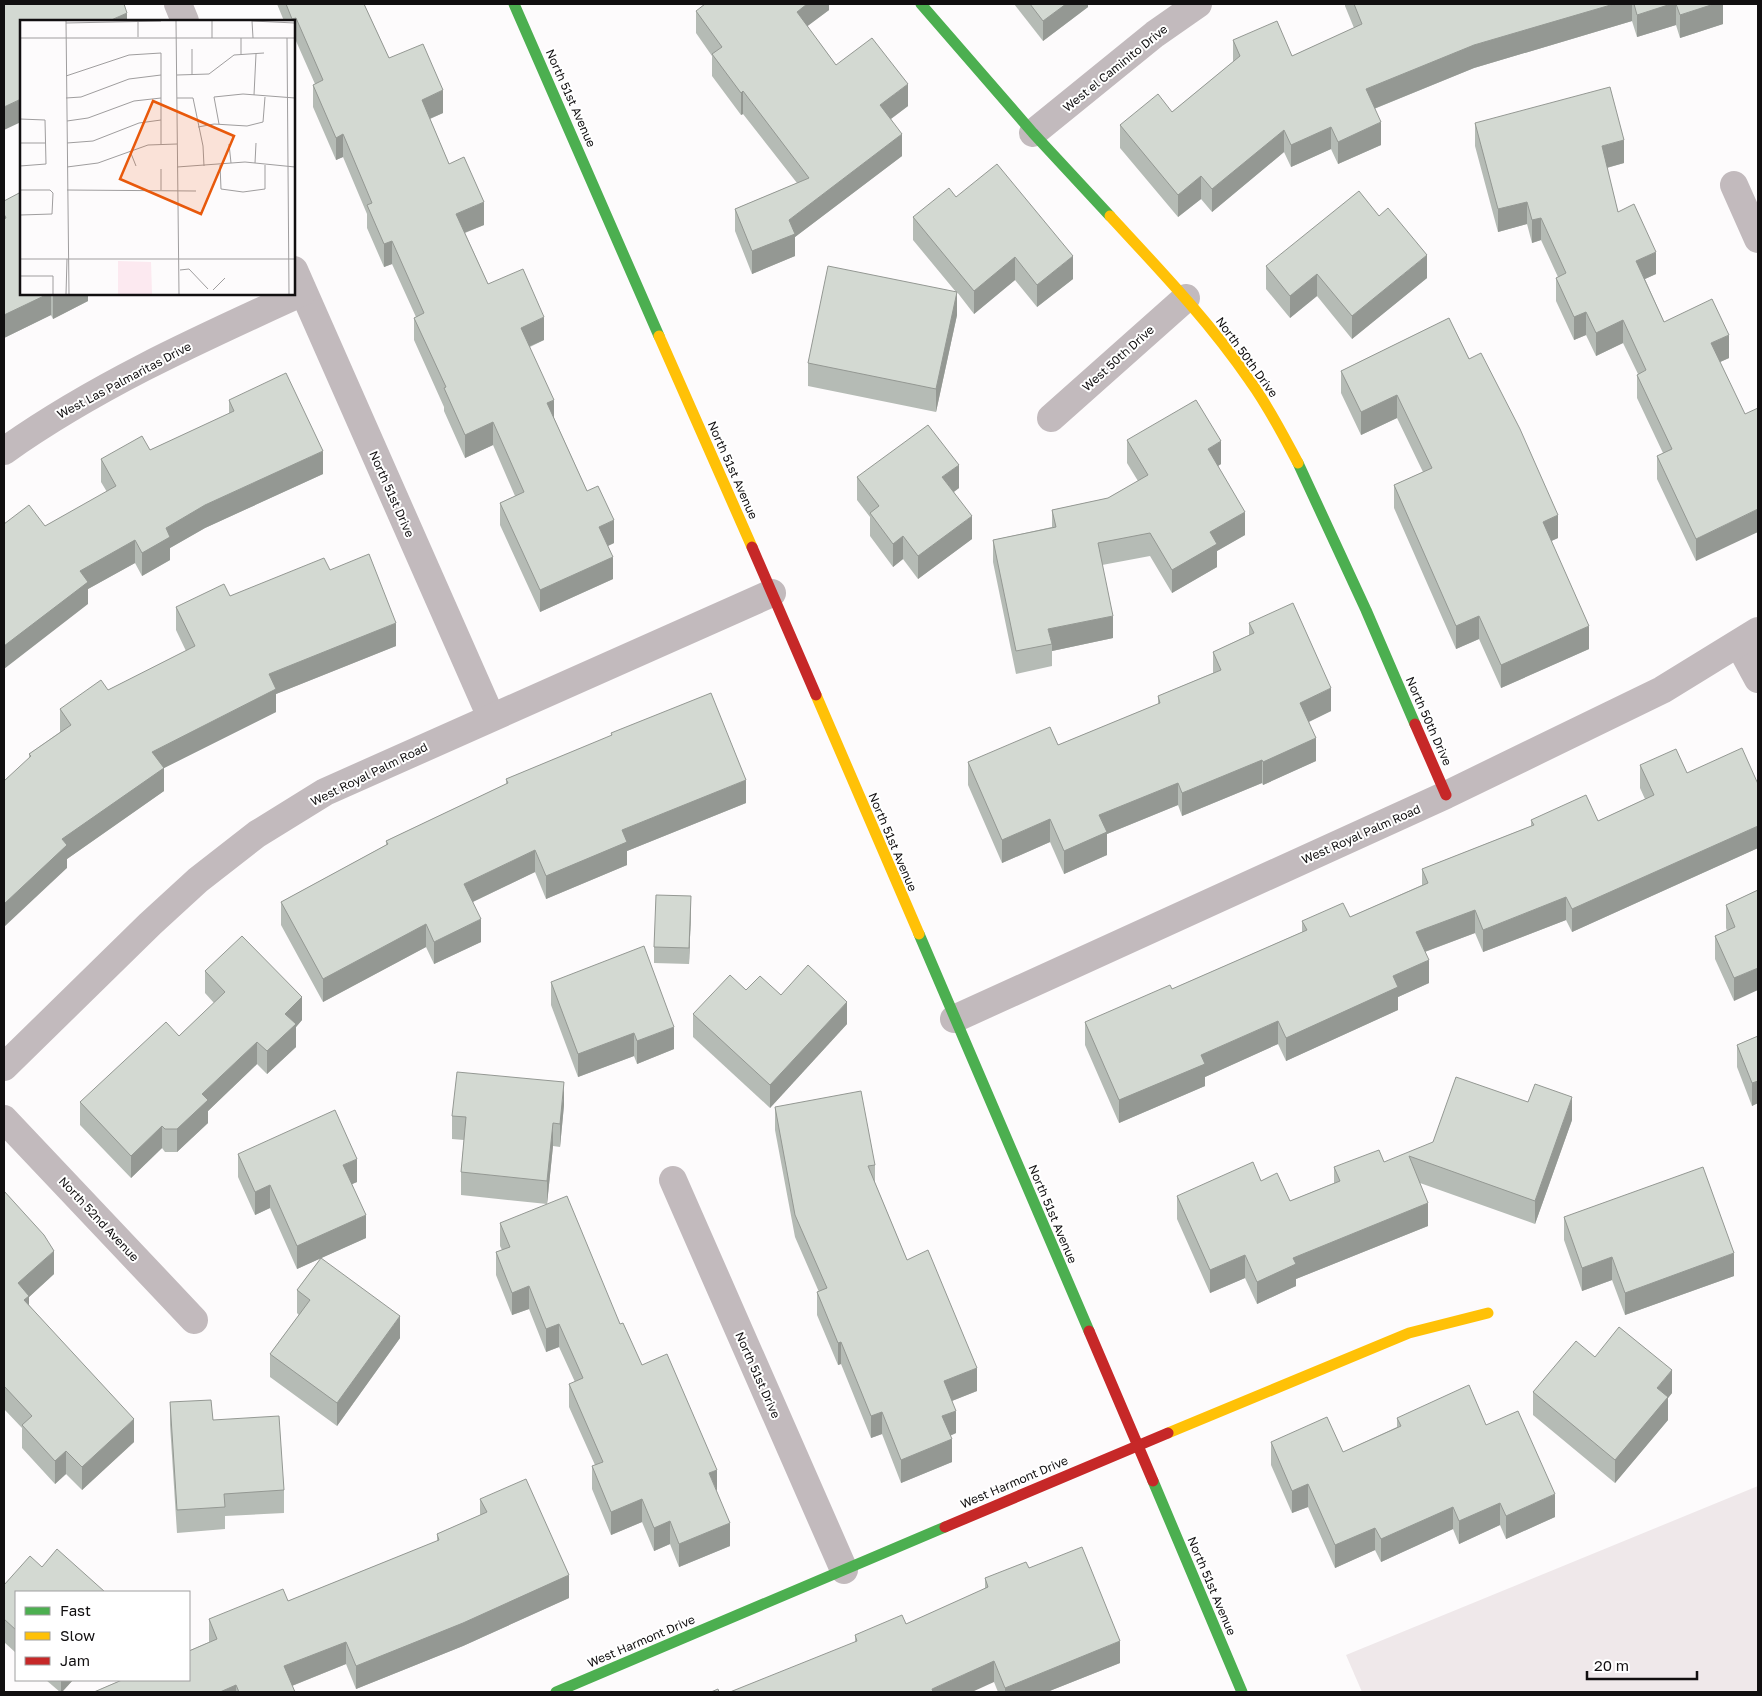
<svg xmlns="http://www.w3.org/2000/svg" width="1762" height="1696" font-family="'Golos Text',sans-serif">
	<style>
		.built { fill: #efe8ea }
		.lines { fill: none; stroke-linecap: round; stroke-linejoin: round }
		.street { stroke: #c2babd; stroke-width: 28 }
		.fast { stroke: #4caf50; stroke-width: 11 }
		.slow { stroke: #ffc107; stroke-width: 11 }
		.jam { stroke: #c62828; stroke-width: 11 }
		.wall { fill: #b5bbb5 }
		.shaded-wall { fill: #949893 }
		.building { fill: #d3d9d2; stroke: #949893 }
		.labels { text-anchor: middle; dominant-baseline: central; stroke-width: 4; stroke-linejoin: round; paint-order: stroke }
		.street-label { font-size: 12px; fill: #110f10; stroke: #fff }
		.inset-road { fill: none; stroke: #9f9d9e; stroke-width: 1 }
		.view { fill: #e8590c; fill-opacity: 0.15; stroke: #e8590c; stroke-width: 2.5 }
		.inset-edge { fill: none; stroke: #110f10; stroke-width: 2.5 }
	</style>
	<rect width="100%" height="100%" fill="#fdfbfc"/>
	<!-- built -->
	<polygon class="built" points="1758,1486 1758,1692 1362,1692 1346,1655"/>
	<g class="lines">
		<!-- street -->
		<g class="street">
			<polyline points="178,4 185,21"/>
			<polyline points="1033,133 1155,34 1198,4"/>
			<polyline points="1734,185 1758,239"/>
			<polyline points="294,270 491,717"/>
			<polyline points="1051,418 1186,298"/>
			<path d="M4,451C97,385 200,339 303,292"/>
			<polyline points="1739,644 1758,679"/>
			<polyline points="954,1019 1446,795 1662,690 1758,631"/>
			<polyline points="4,1067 150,924 198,880 257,834 325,792 772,593"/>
			<polyline points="4,1119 194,1320"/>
			<polyline points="673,1180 844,1570"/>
		</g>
		<!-- fast -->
		<g class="fast">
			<polyline points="514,4 659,336"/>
			<polyline points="921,4 1033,133 1110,216"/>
			<polyline points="1298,463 1366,610 1415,724"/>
			<polyline points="919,934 1089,1331"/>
			<polyline points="1153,1481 1242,1692"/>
			<polyline points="556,1692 945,1527"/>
		</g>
		<!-- slow -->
		<g class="slow">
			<path d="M1110,216C1159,269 1209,321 1250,381C1269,407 1283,435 1298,463"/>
			<polyline points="659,336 752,547"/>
			<polyline points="816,695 919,934"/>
			<polyline points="1168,1433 1409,1333 1488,1313"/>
		</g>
		<!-- jam -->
		<g class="jam">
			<polyline points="752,547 816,695"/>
			<polyline points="1415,724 1446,795"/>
			<polyline points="1089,1331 1153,1481"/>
			<polyline points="945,1527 1168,1433"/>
		</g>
	</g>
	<!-- wall -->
	<g class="wall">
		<polygon points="277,4 364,4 389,58 443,113 430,119 449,164 484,225 465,233 488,284 544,340 530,347 554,418 587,491 614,543 608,546 613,579 540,612 500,525 500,503 515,496 493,445 465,458 444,411 444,407 414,340 414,318 416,317 392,264 384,267 367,228 367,214 343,157 336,160 313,107 313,85 315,84 296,41 294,42 294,21 284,21"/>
		<polygon points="829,4 829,10 807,26 836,65 908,106 891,119 902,156 795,237 795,256 752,274 735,231 735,209 797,183 743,114 741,115 712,76 712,56 696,33 696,11"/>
		<polygon points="1014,4 1088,4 1088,7 1043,41"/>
		<polygon points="1345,4 1723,4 1723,24 1680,38 1676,25 1637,37 1632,21 1474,68 1374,109 1381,145 1338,164 1331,149 1291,167 1284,152 1212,212 1201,199 1178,217 1120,148 1120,125 1172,112 1233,62 1233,40 1292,56 1354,28 1345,6"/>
		<polygon points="1475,123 1624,163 1607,168 1618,212 1656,274 1645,279 1664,322 1729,358 1720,362 1696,561 1657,479 1657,456 1663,453 1637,398 1637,375 1638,374 1623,343 1596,356 1586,335 1574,340 1556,301 1556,278 1558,277 1541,240 1532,243 1527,224 1498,232 1475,146"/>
		<polygon points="956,197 1073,279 1037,307 1015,280 974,314 957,292 957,315 936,412 808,386 808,363 956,292 913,240 913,217"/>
		<polygon points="4,201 21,294 88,294 88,301 53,319 51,315 4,338"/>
		<polygon points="1266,266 1427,278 1352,339 1317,296 1290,318 1266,289"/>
		<polygon points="1449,318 1558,538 1551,541 1589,649 1501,688 1479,639 1456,649 1394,508 1394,485 1423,472 1397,418 1361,435 1341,393 1341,371"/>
		<polygon points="229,400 323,474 205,528 170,548 170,560 142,576 135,563 88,589 88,604 45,526 107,492 101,482 101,459 150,450 229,414"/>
		<polygon points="1127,440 1221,464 1218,466 1245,535 1217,551 1217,567 1172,593 1150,556 1102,565 1113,638 1052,651 1052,666 1016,674 993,562 993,540 1052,527 1052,510 1108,498 1138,481 1127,463"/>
		<polygon points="857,477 959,488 954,492 972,539 918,579 903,559 893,567 870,536 870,517 857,500"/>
		<polygon points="330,570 396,646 276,694 276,712 164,768 164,791 67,859 67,868 29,757 29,754 60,732 60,709 108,690 186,651 176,630 176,607 230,596"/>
		<polygon points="1249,623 1331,711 1309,722 1316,761 1263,785 1262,783 1182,816 1178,805 1107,834 1107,855 1064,874 1050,842 1002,863 968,785 968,762 1058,745 1158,704 1158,696 1213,673 1213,652 1249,635"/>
		<polygon points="611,733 746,803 627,851 627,865 546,899 535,872 473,902 481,942 434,964 426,947 323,1002 281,925 281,902 386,845 386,841 506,784 506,779 611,736"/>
		<polygon points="1640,765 1758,784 1758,848 1572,932 1566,920 1483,952 1475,933 1425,952 1429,983 1398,997 1398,1010 1286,1061 1278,1044 1205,1077 1205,1086 1119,1123 1085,1045 1085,1022 1172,989 1302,932 1302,921 1350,917 1422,885 1422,869 1531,826 1531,820 1598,821 1645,799 1640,788"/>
		<polygon points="1758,890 1734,1001 1715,959 1715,936 1727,931 1726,928 1726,905"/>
		<polygon points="691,911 689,964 654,963 654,947"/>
		<polygon points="205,971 302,1020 296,1027 296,1047 267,1074 257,1064 208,1111 208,1123 177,1152 165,1152 162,1148 131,1178 80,1125 80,1102 179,1036 214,1003 205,993"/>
		<polygon points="551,982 674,1049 637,1064 634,1056 578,1077 551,1005"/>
		<polygon points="746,990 781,995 847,1024 770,1108 693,1037 693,1014"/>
		<polygon points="1758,1036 1758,1103 1752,1106 1737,1067 1737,1045"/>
		<polygon points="564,1105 560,1147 553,1146 547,1204 461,1195 461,1172 464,1140 452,1139 452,1116"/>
		<polygon points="775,1107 875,1165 875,1183 907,1260 977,1391 952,1401 956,1433 950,1436 952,1462 901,1483 882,1434 871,1438 841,1364 838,1365 817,1315 817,1292 819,1292 795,1237 775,1130"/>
		<polygon points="1572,1120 1535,1224 1420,1183 1428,1226 1296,1279 1296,1286 1257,1304 1245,1278 1210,1293 1177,1219 1177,1196 1261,1181 1290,1201 1334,1183 1334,1167 1384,1162"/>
		<polygon points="238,1154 357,1182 352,1184 366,1238 321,1258 400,1338 337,1426 270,1377 270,1354 299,1315 297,1313 297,1290 321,1258 297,1269 270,1208 255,1215 238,1177"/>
		<polygon points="4,1191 54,1274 29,1297 29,1305 134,1442 82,1490 66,1474 55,1484 22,1448 22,1428 4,1409"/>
		<polygon points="1564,1217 1734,1276 1625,1315 1612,1280 1582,1291 1564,1240"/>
		<polygon points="500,1223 620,1324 642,1365 717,1492 730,1546 679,1567 670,1544 654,1551 642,1522 611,1535 592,1489 592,1466 595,1465 569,1407 569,1384 575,1382 559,1347 546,1352 529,1309 512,1315 496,1275 496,1252 502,1250 500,1246"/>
		<polygon points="1595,1357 1672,1393 1668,1398 1668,1420 1615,1483 1533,1415 1533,1392"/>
		<polygon points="170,1402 213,1420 284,1490 284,1513 225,1516 225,1529 177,1533 170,1425"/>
		<polygon points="1397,1418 1486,1425 1555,1517 1506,1539 1500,1525 1459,1544 1453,1529 1381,1562 1375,1550 1335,1568 1308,1507 1292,1513 1271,1465 1271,1442 1343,1452 1397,1427"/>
		<polygon points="480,1499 569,1598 463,1646 356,1689 346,1664 292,1686 295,1692 94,1692 209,1642 209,1619 288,1601 437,1541 437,1534 480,1515"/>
		<polygon points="42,1567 16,1592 16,1653 4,1642 4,1585"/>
		<polygon points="1029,1568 1120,1663 1047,1692 998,1692 994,1682 855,1642 855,1635 906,1624 985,1589 985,1578"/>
		<polygon points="46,1680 73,1680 62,1692 60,1692"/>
	</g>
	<!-- shaded-wall -->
	<g class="shaded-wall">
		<polygon points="807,4 829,4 829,10 797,34 797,12"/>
		<polygon points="1066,4 1088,4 1088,7 1043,41 1043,21"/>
		<polygon points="1614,4 1632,4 1632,21 1474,68 1366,112 1366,89 1474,45"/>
		<polygon points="1671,4 1676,4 1676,25 1637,37 1637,15"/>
		<polygon points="1714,4 1723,4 1723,24 1680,38 1680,15"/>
		<polygon points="127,13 127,21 109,21"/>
		<polygon points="296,18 296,41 294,42 294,21 292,21 292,19"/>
		<polygon points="908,84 908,106 880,127 880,105"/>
		<polygon points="443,90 443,113 422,122 422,100"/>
		<polygon points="743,91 743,114 741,115 741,93"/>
		<polygon points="21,99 21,122 4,130 4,107"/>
		<polygon points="1381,122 1381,145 1338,164 1338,142"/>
		<polygon points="1331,127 1331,149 1291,167 1291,145"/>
		<polygon points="1284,130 1284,152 1212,212 1212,189"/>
		<polygon points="343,134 343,157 336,160 336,138"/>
		<polygon points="902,134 902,156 795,237 795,256 752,274 752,251 789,220"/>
		<polygon points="1624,140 1624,163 1602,169 1602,146"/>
		<polygon points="1201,176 1201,199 1178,217 1178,195"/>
		<polygon points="484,202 484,225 456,236 456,214"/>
		<polygon points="1527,202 1527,224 1498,232 1498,209"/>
		<polygon points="1541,218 1541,240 1532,243 1532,220"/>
		<polygon points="392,241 392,264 384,267 384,244"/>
		<polygon points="1656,252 1656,274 1636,283 1636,261"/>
		<polygon points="1427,255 1427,278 1352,339 1352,316"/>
		<polygon points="1073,256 1073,279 1037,307 1037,285"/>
		<polygon points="1015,257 1015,280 974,314 974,291"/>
		<polygon points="1317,274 1317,296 1290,318 1290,296"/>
		<polygon points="957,292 957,315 936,412 936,389"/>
		<polygon points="48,294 51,294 51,315 4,338 4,315"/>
		<polygon points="58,294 88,294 88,301 53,319 53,296"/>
		<polygon points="1586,312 1586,335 1574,340 1574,317"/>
		<polygon points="544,317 544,340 521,350 521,328"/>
		<polygon points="1623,320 1623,343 1596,356 1596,333"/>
		<polygon points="1729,335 1729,358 1711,366 1711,343"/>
		<polygon points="1397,395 1397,418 1361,435 1361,412"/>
		<polygon points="554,400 554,422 547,403"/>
		<polygon points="493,422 493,445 465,458 465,435"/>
		<polygon points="1221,441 1221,464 1208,472 1208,449"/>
		<polygon points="323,451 323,474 205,528 170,548 170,560 142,576 142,553 166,528 205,505"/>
		<polygon points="959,465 959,488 942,500 942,477"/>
		<polygon points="1758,509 1758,532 1696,561 1696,539"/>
		<polygon points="1245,512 1245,535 1217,551 1217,567 1172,593 1172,570 1210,532"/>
		<polygon points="1558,515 1558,538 1543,545 1543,522"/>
		<polygon points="972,516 972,539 918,579 918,556"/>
		<polygon points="614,520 614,543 599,550 599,527"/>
		<polygon points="903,536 903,559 893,567 893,544"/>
		<polygon points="135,540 135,563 88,589 88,604 4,669 4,646 80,571"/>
		<polygon points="613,557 613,579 540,612 540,590"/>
		<polygon points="1113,616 1113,638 1052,651 1052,644 1048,629"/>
		<polygon points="1479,616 1479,639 1456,649 1456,626"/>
		<polygon points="396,623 396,646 276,694 276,712 164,768 164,791 67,859 67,868 4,927 4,904 62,839 152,752 269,674"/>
		<polygon points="1589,626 1589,649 1501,688 1501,665"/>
		<polygon points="1331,688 1331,711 1300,726 1300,703"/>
		<polygon points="1316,738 1316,761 1263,785 1263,762"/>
		<polygon points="1262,760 1262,783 1182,816 1182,793"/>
		<polygon points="746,780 746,803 627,851 627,865 546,899 546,876 622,830"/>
		<polygon points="1178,783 1178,805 1107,834 1107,855 1064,874 1064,851 1099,815"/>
		<polygon points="1050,819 1050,842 1002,863 1002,840"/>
		<polygon points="1758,826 1758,848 1572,932 1572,909"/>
		<polygon points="535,850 535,872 464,906 464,884"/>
		<polygon points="691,896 691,911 689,964 689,948"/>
		<polygon points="1566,897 1566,920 1483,952 1483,930"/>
		<polygon points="1475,910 1475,933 1416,955 1416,932"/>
		<polygon points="481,919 481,942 434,964 434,942"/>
		<polygon points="426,924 426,947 323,1002 323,979"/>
		<polygon points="1429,960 1429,983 1398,997 1398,1010 1286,1061 1286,1038 1393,976"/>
		<polygon points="1758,968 1758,990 1734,1001 1734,978"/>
		<polygon points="302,997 302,1020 296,1027 296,1047 267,1074 267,1051 285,1014"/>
		<polygon points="847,1002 847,1024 770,1108 770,1085"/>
		<polygon points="1278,1021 1278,1044 1205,1077 1205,1086 1119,1123 1119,1100 1201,1055"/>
		<polygon points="674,1027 674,1049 637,1064 637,1041"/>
		<polygon points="634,1033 634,1056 578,1077 578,1054"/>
		<polygon points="257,1042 257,1064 208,1111 208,1123 177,1152 177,1129 202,1094"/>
		<polygon points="1758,1081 1758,1103 1752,1106 1752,1083"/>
		<polygon points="564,1082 564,1105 560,1147 560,1124"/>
		<polygon points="1572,1097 1572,1120 1535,1224 1535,1201"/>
		<polygon points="553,1123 553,1146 547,1204 547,1181"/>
		<polygon points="162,1126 162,1148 131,1178 131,1156"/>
		<polygon points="357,1159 357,1182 343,1188 343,1165"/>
		<polygon points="270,1185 270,1208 255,1215 255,1192"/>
		<polygon points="1428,1203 1428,1226 1296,1279 1296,1286 1257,1304 1257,1282 1293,1258"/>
		<polygon points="366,1215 366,1238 297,1269 297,1246"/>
		<polygon points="54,1251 54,1274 29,1297 29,1319 18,1283"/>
		<polygon points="1734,1253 1734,1276 1625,1315 1625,1293"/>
		<polygon points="1245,1255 1245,1278 1210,1293 1210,1270"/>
		<polygon points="1612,1257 1612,1280 1582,1291 1582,1268"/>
		<polygon points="529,1286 529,1309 512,1315 512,1293"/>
		<polygon points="400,1316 400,1338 337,1426 337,1403"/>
		<polygon points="559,1324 559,1347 546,1352 546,1329"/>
		<polygon points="841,1342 841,1364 838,1365 838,1343"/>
		<polygon points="977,1368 977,1391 944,1404 944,1381"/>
		<polygon points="1672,1370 1672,1393 1668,1398 1668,1420 1615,1483 1615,1460 1657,1388"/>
		<polygon points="956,1411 956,1433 942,1439 942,1416"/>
		<polygon points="882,1412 882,1434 871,1438 871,1416"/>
		<polygon points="134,1419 134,1442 82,1490 82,1467"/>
		<polygon points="952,1439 952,1462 901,1483 901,1460"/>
		<polygon points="66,1451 66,1474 55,1484 55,1461"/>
		<polygon points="717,1470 717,1492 709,1473"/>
		<polygon points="1308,1484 1308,1507 1292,1513 1292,1491"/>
		<polygon points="1555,1494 1555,1517 1506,1539 1506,1516"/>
		<polygon points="642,1499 642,1522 611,1535 611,1512"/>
		<polygon points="1500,1503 1500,1525 1459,1544 1459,1521"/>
		<polygon points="1453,1507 1453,1529 1381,1562 1381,1539"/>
		<polygon points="670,1521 670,1544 654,1551 654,1528"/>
		<polygon points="730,1523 730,1546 679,1567 679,1544"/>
		<polygon points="1375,1528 1375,1550 1335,1568 1335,1545"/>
		<polygon points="569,1575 569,1598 463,1646 356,1689 356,1666"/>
		<polygon points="1120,1641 1120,1663 1047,1692 1005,1692 1005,1688"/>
		<polygon points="346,1642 346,1664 284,1689 284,1666"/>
		<polygon points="994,1661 994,1682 972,1692 932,1692 932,1689"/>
		<polygon points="61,1680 73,1680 62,1692 61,1692"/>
		<polygon points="236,1685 236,1692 220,1692"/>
	</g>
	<!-- building -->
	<g class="building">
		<polygon points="4,4 124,4 127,13 109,21 21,21 21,99 4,107"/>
		<polygon points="286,4 364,4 389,58 423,44 443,90 422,100 449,164 464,157 484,202 456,214 488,284 523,269 544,317 521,328 554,400 547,403 587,491 598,486 614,520 599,527 613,557 540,590 500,503 524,492 493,422 465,435 444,388 446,387 414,318 424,313 392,241 384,244 367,205 372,203 343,134 336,138 313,85 323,80 296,18 292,19"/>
		<polygon points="705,4 807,4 797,12 836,65 872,38 908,84 880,105 902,134 789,220 795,234 752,251 735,209 809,178 743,91 741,93 712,54 722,47 696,11"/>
		<polygon points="1030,4 1066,4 1043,21"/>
		<polygon points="1354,4 1614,4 1474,45 1366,89 1381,122 1338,142 1331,127 1291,145 1284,130 1212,189 1201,176 1178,195 1120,125 1158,94 1172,112 1240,56 1233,40 1277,21 1292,56 1362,24"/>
		<polygon points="1634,4 1671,4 1637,15"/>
		<polygon points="1676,4 1714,4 1680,15"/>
		<polygon points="1610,87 1624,140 1602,146 1618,212 1634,204 1656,252 1636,261 1664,322 1712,299 1729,335 1711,343 1745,414 1758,408 1758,509 1696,539 1657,456 1672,449 1637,375 1646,370 1623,320 1596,333 1586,312 1574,317 1556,278 1566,273 1541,218 1532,220 1527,202 1498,209 1475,123"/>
		<polygon points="997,164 1073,256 1037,285 1015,257 974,291 913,217 949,188 956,197"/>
		<polygon points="1359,191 1379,216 1388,208 1427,255 1352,316 1317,274 1290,296 1266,266"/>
		<polygon points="21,192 21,294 48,294 4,315 4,219 6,218 4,214 4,201"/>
		<polygon points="828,266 957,292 936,389 808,363"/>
		<polygon points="51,294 58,294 53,296"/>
		<polygon points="1449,318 1469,359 1481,353 1520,429 1558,515 1543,522 1589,626 1501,665 1479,616 1456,626 1394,485 1432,468 1397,395 1361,412 1341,371"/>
		<polygon points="286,373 323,451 205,505 166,528 170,537 142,553 135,540 80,571 88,582 4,646 4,524 29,505 45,526 116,486 101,459 142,436 150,450 234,411 229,400"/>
		<polygon points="1196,400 1221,441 1208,449 1245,512 1210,532 1217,544 1172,570 1150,533 1098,543 1113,616 1048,629 1052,644 1016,651 993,540 1056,527 1052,510 1108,498 1148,475 1127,440"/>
		<polygon points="928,425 959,465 942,477 972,516 918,556 903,536 893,544 870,513 879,506 857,477"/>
		<polygon points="369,554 396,623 269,674 276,689 152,752 164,768 62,839 67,845 4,904 4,781 31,756 29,754 71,725 60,709 101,680 108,690 195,646 176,607 224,584 230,596 324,558 330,570"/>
		<polygon points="1293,603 1331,688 1300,703 1316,738 1263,762 1262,760 1182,793 1178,783 1099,815 1107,832 1064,851 1050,819 1002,840 968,762 1050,727 1058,745 1160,703 1158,696 1221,670 1213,652 1254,633 1249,623"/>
		<polygon points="711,693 746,780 622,830 627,842 546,876 535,850 464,884 481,919 434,942 426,924 323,979 281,902 388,844 386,841 508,783 506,779 612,735 611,733"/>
		<polygon points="1742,748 1758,784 1758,826 1572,909 1566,897 1483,930 1475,910 1416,932 1429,960 1393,976 1398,987 1286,1038 1278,1021 1201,1055 1205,1064 1119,1100 1085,1022 1170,985 1172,989 1307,930 1302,921 1343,903 1350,917 1428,883 1422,869 1534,825 1531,820 1586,795 1598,821 1654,795 1640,765 1676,749 1687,773"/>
		<polygon points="1758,890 1758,968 1734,978 1715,936 1735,927 1726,905"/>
		<polygon points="656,895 691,896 689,948 654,947"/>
		<polygon points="242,936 302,997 285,1014 296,1024 267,1051 257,1042 202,1094 208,1100 177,1129 165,1129 162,1126 131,1156 80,1102 166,1022 179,1036 225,992 205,971"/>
		<polygon points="644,946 674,1027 637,1041 634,1033 578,1054 551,982"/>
		<polygon points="808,965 847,1002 770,1085 693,1014 730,975 746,990 760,976 781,995"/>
		<polygon points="1758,1036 1758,1081 1752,1083 1737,1045"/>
		<polygon points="457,1072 564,1082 560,1124 553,1123 547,1181 461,1172 466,1117 452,1116"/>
		<polygon points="1456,1077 1528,1102 1535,1084 1572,1097 1535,1201 1409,1156 1428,1203 1293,1258 1296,1264 1257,1282 1245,1255 1210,1270 1177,1196 1253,1162 1261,1181 1277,1173 1290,1201 1340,1181 1334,1167 1379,1150 1384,1162 1433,1142"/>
		<polygon points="861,1091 875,1165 868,1166 907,1260 928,1250 977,1368 944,1381 956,1411 942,1416 952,1439 901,1460 882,1412 871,1416 841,1342 838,1343 817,1292 827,1288 795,1215 775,1107"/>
		<polygon points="335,1110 357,1159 343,1165 366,1215 297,1246 270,1185 255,1192 238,1154"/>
		<polygon points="1703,1167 1734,1253 1625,1293 1612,1257 1582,1268 1564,1217"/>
		<polygon points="4,1191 44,1235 54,1251 18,1283 29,1296 24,1300 134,1419 82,1467 66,1451 55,1461 22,1425 32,1416 4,1386"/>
		<polygon points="567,1196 620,1324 623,1323 642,1365 667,1354 717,1470 709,1473 730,1523 679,1544 670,1521 654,1528 642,1499 611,1512 592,1466 603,1462 569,1384 583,1378 559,1324 546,1329 529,1286 512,1293 496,1252 510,1247 500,1223"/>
		<polygon points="321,1258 400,1316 337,1403 270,1354 310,1300 297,1290"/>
		<polygon points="1619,1327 1672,1370 1657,1388 1668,1397 1615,1460 1533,1392 1576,1341 1595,1357"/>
		<polygon points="1469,1385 1486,1425 1518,1411 1555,1494 1506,1516 1500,1503 1459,1521 1453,1507 1381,1539 1375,1528 1335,1545 1308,1484 1292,1491 1271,1442 1327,1417 1343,1452 1401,1426 1397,1418"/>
		<polygon points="211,1400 213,1420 279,1416 284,1490 224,1494 225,1507 177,1510 170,1402"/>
		<polygon points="526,1479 569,1575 463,1623 356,1666 346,1642 284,1666 295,1692 239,1692 236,1685 220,1692 94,1692 122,1680 189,1680 189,1651 217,1639 209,1619 283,1589 288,1601 439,1540 437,1534 487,1512 480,1499"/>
		<polygon points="1082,1547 1120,1641 1005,1688 994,1661 932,1689 933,1692 730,1692 857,1641 855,1635 902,1615 906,1624 988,1587 985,1578 1026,1562 1029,1568"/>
		<polygon points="57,1549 105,1592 16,1592 16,1630 4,1619 4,1585 30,1556 42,1567"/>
		<polygon points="718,1689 719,1692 711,1692"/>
	</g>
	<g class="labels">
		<!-- street labels -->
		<g class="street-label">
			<text transform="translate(1115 68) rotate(-39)">West el Caminito Drive</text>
			<text transform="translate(571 98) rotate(66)">North 51st Avenue</text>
			<text transform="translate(1247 357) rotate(54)">North 50th Drive</text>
			<text transform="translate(1118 358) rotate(-42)">West 50th Drive</text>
			<text transform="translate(124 380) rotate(-28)">West Las Palmaritas Drive</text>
			<text transform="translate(733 470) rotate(66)">North 51st Avenue</text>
			<text transform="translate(392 494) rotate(66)">North 51st Drive</text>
			<text transform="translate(1429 721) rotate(66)">North 50th Drive</text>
			<text transform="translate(369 774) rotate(-26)">West Royal Palm Road</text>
			<text transform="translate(1361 834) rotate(-24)">West Royal Palm Road</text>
			<text transform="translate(893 842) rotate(67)">North 51st Avenue</text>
			<text transform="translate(1053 1214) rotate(67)">North 51st Avenue</text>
			<text transform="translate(99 1219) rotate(47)">North 52nd Avenue</text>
			<text transform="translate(758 1375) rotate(66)">North 51st Drive</text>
			<text transform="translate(1014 1482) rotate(-23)">West Harmont Drive</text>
			<text transform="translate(1212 1586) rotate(67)">North 51st Avenue</text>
			<text transform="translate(641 1641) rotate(-23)">West Harmont Drive</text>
		</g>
	</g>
	<!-- overview -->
	<g transform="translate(20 20)">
		<rect width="275" height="275" fill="#fdfbfc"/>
		<path d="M98,241L131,242L132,274H98Z" fill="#fce9f0"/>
		<path class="inset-road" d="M46,1L49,274M118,1V17M156,1L159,274M232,1L275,3M232,1L233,18M46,3L141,1M0,18H275M192,18V1M221,18V34M267,18L269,274M172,29V55M157,55L189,54L214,35L244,33M46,56L109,35L141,33V124M234,75L236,34M46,78L61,77L109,59L141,55M157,78H173L183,126L184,146M0,99L25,100L26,144L0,146M47,101L68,98L114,81L141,78M199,104L194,77L223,74L275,78M178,107L194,104L227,106L243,102L245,77M0,123H26M47,123L73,121L119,103L141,100M209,124L211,143M110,131L116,146M235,143L236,123M200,145L201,169L223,172L245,169V145M47,147L78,143L128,125L157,124M157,147L225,142L275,147M141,149V170M0,170H30L33,173L32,194L0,195M47,170L176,171M0,239H275M160,250L169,249L188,269M0,256H33V274M193,270L205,258M46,274L47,239"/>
		<path class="view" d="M133,81L214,116L181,194L100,159Z"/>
		<rect width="275" height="275" class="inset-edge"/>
	</g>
	<!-- border -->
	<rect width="1762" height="1696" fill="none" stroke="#110f10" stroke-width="10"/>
	<!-- legend -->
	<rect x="15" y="1591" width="175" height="90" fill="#ffffff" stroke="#a09f9f"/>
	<rect x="25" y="1607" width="25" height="8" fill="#4caf50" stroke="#a09f9f"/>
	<text x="60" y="1616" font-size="15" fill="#110f10">Fast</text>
	<rect x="25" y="1632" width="25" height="8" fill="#ffc107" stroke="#a09f9f"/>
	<text x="60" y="1641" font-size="15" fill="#110f10">Slow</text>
	<rect x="25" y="1657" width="25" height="8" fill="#c62828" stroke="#a09f9f"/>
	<text x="60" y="1666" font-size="15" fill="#110f10">Jam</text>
	<!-- scale -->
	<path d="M1587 1671v8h110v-8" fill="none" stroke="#110f10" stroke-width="2.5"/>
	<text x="1594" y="1671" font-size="15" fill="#110f10" stroke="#ffffff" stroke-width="4" paint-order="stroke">20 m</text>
</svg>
